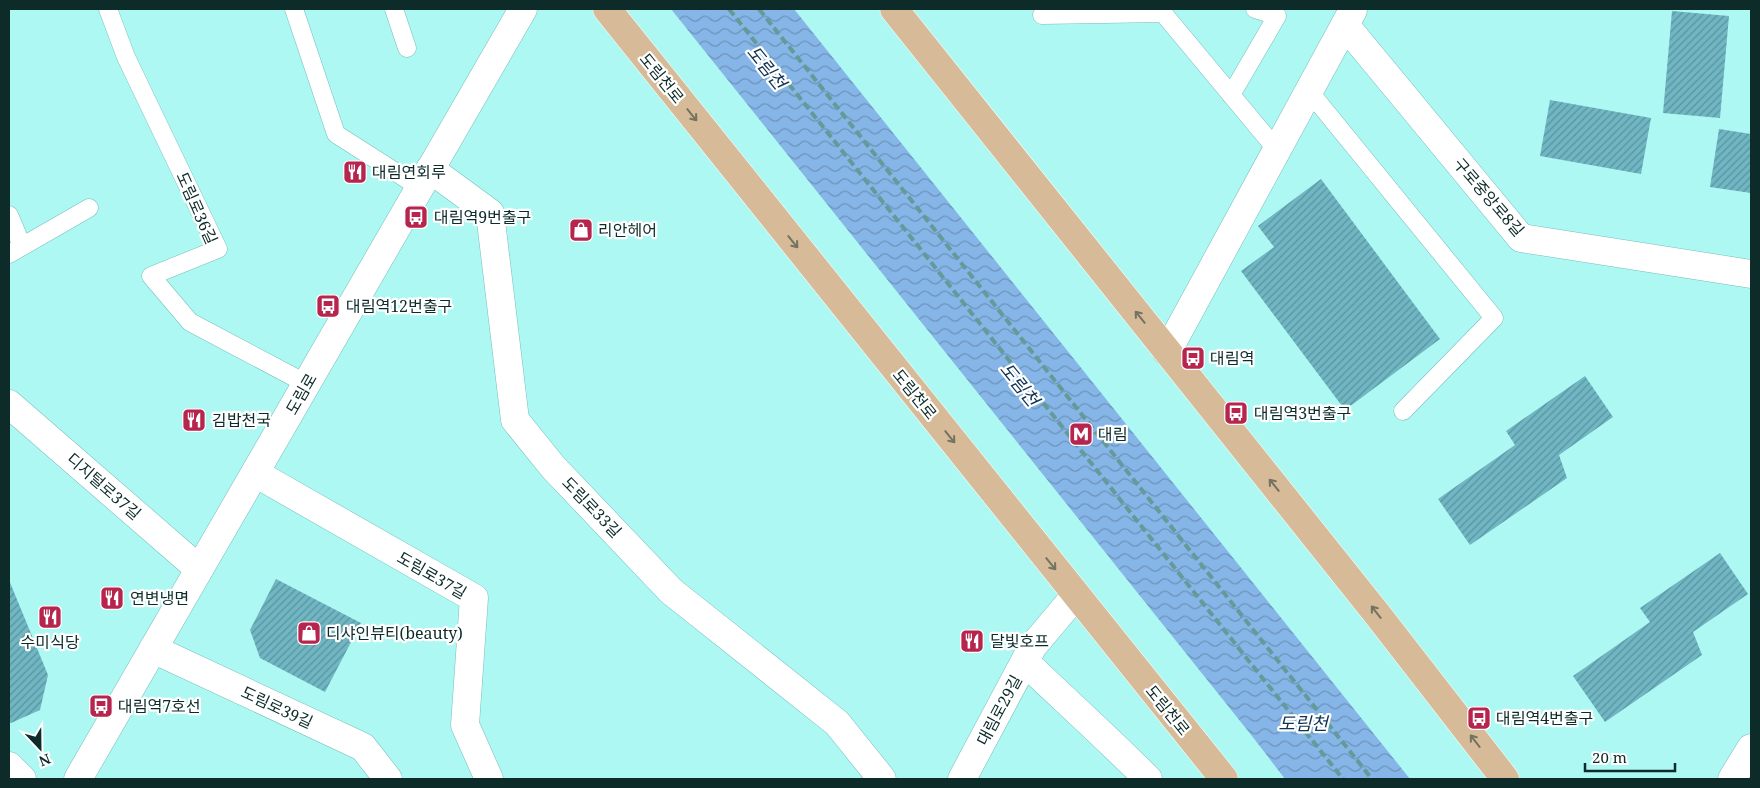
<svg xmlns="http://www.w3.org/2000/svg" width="1760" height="788" font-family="'Noto Serif','Noto Sans KR',serif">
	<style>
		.water { fill: url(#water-waves) }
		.building { fill: url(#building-hatch) }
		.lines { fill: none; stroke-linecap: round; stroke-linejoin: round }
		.service-casing { stroke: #76beba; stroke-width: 19 }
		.minor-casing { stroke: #76beba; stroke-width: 29 }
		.tertiary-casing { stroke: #76beba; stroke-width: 29 }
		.primary-casing { stroke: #fff; stroke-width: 29 }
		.service { stroke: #fff; stroke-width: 18 }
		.minor { stroke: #fff; stroke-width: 28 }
		.tertiary { stroke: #fff; stroke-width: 28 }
		.primary { stroke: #d7bb98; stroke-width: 28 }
		.rail { stroke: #649a97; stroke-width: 4; stroke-dasharray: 8 4; stroke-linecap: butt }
		.oneway { stroke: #727360 }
		.labels { text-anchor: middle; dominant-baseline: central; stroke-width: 4.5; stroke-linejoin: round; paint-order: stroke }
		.street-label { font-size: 16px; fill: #0c2b29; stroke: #fff }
		.poi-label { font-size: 16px; fill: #0c2b29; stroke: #fff; text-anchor: start }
		.water-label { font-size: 18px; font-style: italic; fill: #0f3152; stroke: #fff }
	</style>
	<defs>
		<pattern id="water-waves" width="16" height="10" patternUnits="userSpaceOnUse" patternTransform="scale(1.25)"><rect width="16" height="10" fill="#86b5e7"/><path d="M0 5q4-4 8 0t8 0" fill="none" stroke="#6c93bb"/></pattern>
		<pattern id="building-hatch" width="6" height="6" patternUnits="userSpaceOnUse" patternTransform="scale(1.25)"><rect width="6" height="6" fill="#70b6c3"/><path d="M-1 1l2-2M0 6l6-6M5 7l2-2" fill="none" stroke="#5a949e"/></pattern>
	</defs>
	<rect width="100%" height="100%" fill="#aef8f3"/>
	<!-- water -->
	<polygon class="water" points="671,9 794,9 1410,779 1285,779 1252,736"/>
	<!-- building -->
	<g class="building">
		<polygon points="1672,11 1729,16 1720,118 1663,113"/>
		<polygon points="1550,100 1651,118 1641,174 1540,156"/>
		<polygon points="1719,129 1751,134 1751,193 1710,187"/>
		<polygon points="1321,179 1440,339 1345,410 1241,271 1274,247 1258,226"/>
		<polygon points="1585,376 1613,417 1559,455 1567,478 1470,545 1438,499 1515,445 1506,431"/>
		<polygon points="1720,553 1748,594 1693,632 1702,655 1605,722 1573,676 1650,622 1640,608"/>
		<polygon points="276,579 361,623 325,692 260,658 250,630"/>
		<polygon points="9,580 48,675 40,710 11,723 9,722"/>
	</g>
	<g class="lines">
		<!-- service casing -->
		<g class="service-casing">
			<g id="service">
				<polyline points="108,9 126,57 218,249 151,276 190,322 307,384"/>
				<polyline points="294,9 336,134 419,187"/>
				<polyline points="394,9 407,48"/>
				<polyline points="1042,15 1163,13 1277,150"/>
				<polyline points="1309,91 1494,318 1403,411"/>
				<polyline points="1231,95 1277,16 1255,9"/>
				<polyline points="9,215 22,246"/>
				<polyline points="9,254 89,208"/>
			</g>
		</g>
		<!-- minor casing -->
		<g class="minor-casing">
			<g id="minor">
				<polyline points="1345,25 1521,238 1751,274"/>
				<polyline points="430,169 490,213 515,420 553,467 671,591 837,723 882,779"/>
				<polyline points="1167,352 1353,10"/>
				<polyline points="9,404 199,569"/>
				<polyline points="255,473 474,598 465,725 489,779"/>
				<polyline points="153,649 363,747 388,779"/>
				<path d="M1025,662C1066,701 1108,739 1148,779"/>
				<polyline points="9,766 22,779"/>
				<polyline points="962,779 1033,646 1076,595"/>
				<polyline points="1732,779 1751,748"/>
			</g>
		</g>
		<!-- tertiary casing -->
		<g class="tertiary-casing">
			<polyline id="tertiary" points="78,779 523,9"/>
		</g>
		<!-- primary casing -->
		<g class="primary-casing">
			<g id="primary">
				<polyline points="607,9 1224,779"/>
				<polyline points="894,9 1377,614 1505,779"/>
			</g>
		</g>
		<!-- service -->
		<use href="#service" class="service"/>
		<!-- minor -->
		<use href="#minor" class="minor"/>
		<!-- tertiary -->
		<use href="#tertiary" class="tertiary"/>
		<!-- primary -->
		<use href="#primary" class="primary"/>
		<!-- rail -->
		<g class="rail">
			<polyline points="729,9 1343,779"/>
			<polyline points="759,9 1372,779"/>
		</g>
	</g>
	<!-- one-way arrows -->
	<defs><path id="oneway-shaft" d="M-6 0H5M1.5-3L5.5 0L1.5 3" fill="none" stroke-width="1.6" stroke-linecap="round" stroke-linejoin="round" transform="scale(1.25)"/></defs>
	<g class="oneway">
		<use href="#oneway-shaft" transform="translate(692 115) rotate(51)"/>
		<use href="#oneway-shaft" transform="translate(793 242) rotate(51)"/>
		<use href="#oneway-shaft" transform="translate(1140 317) rotate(-129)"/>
		<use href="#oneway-shaft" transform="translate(950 437) rotate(51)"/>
		<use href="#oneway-shaft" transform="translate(1274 485) rotate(-129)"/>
		<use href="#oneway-shaft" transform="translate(1051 564) rotate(51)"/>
		<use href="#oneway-shaft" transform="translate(1376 612) rotate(-128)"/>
		<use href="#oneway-shaft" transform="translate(1475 741) rotate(-128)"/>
	</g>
	<!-- icons -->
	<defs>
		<g id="restaurant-square" transform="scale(1.25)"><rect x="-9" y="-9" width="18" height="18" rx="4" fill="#b6254e" stroke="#fff"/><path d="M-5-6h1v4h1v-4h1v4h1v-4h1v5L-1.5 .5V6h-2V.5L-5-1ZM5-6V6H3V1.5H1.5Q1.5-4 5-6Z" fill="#fff"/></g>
		<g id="bus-square" transform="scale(1.25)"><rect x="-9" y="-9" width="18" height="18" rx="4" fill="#b6254e" stroke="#fff"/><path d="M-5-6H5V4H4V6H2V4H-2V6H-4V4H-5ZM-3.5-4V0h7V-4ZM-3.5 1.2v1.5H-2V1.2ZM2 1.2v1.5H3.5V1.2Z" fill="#fff"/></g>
		<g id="shop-square" transform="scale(1.25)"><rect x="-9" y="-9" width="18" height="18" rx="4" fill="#b6254e" stroke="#fff"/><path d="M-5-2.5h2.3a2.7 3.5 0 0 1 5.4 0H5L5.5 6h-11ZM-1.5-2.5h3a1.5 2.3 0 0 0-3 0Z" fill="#fff"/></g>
		<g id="metro-square" transform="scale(1.25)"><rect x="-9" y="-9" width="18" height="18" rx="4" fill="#b6254e" stroke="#fff"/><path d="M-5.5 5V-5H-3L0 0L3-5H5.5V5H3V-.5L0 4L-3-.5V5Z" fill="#fff"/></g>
	</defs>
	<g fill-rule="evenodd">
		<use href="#restaurant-square" x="355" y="172"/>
		<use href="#bus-square" x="416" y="217"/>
		<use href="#shop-square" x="581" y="230"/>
		<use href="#bus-square" x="328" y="306"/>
		<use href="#bus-square" x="1193" y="358"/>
		<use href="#bus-square" x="1236" y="413"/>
		<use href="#restaurant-square" x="194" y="420"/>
		<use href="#metro-square" x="1081" y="434"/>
		<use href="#restaurant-square" x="112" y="598"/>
		<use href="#restaurant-square" x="50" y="617"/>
		<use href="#shop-square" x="309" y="633"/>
		<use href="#restaurant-square" x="972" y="641"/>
		<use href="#bus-square" x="101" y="706"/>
		<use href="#bus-square" x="1479" y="718"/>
	</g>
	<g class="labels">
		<!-- street labels -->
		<g class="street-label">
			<text transform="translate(662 78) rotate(51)">도림천로</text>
			<text transform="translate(1489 197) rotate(49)">구로중앙로8길</text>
			<text transform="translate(197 208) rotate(66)">도림로36길</text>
			<text transform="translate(301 394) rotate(-60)">도림로</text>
			<text transform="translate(915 394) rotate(51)">도림천로</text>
			<text transform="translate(104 486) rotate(41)">디지털로37길</text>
			<text transform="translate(592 507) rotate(46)">도림로33길</text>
			<text transform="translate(432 575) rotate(30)">도림로37길</text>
			<text transform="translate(277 707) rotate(25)">도림로39길</text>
			<text transform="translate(999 710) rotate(-62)">대림로29길</text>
			<text transform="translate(1168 710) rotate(51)">도림천로</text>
		</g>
		<!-- poi labels -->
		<g class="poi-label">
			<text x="372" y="172">대림연회루</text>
			<text x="434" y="217">대림역9번출구</text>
			<text x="598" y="230">리안헤어</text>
			<text x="346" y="306">대림역12번출구</text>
			<text x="1210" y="358">대림역</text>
			<text x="1254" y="413">대림역3번출구</text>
			<text x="212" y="420">김밥천국</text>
			<text x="1098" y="434">대림</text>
			<text x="130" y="598">연변냉면</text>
			<text x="326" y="633">디샤인뷰티(beauty)</text>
			<text x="990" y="641">달빛호프</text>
			<text x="50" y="642" text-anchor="middle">수미식당</text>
			<text x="118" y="706">대림역7호선</text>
			<text x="1496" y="718">대림역4번출구</text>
		</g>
		<!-- water labels -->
		<g class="water-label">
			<text transform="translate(767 67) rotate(51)">도림천</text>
			<text transform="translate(1020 384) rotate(51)">도림천</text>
			<text x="1303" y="723">도림천</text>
		</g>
	</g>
	<!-- border -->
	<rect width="1760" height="788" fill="none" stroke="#0c2b29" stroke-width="20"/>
	<!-- north arrow -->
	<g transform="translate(40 748) rotate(158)" stroke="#ffffff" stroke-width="4" paint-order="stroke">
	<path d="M0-4L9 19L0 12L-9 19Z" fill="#0c2b29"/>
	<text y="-8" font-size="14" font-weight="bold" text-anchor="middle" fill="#0c2b29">N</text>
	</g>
	<!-- scale -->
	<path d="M1585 763v8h90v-8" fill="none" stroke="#0c2b29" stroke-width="2.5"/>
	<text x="1592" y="763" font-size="15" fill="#0c2b29" stroke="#ffffff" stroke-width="4" paint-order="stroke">20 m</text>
</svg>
